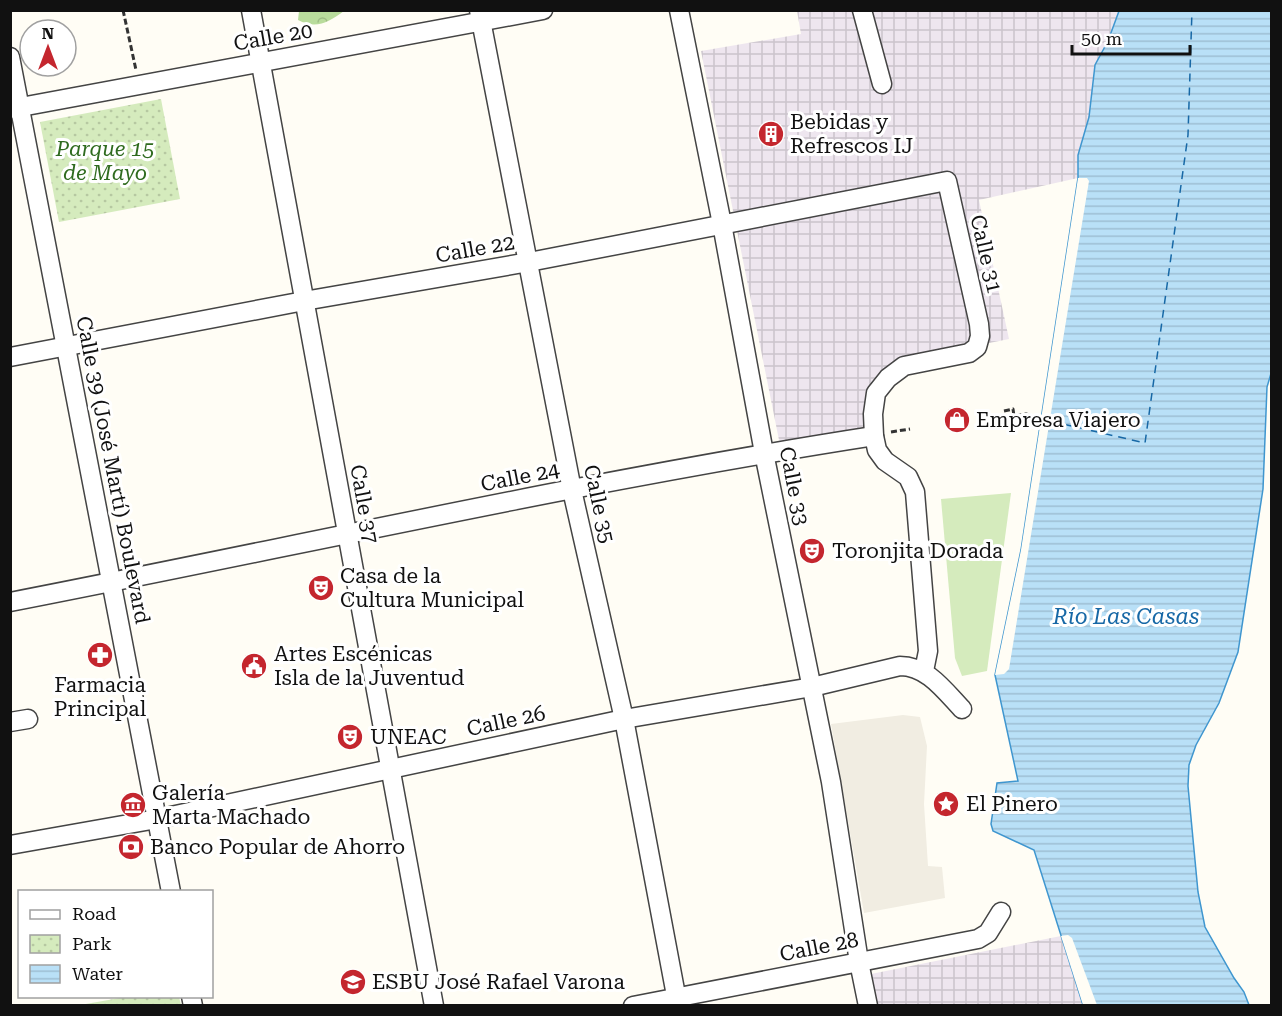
<svg xmlns="http://www.w3.org/2000/svg" width="1282" height="1016" font-family="'Roboto Serif',serif">
	<style>
		.industrial { fill: url(#industrial-grid) }
		.grass { fill: #d5ebbd }
		.forest { fill: url(#forest-crowns) }
		.park { fill: url(#park-dots) }
		.plaza { fill: #f1ede2 }
		.water { fill: url(#water-rules); stroke: #3f96cf; stroke-width: 1.5 }
		.pier { fill: #fffdf5 }
		.lines { fill: none; stroke-linecap: round; stroke-linejoin: round }
		.ferry { stroke: #1768a6; stroke-width: 1.5; stroke-dasharray: 8 6; stroke-linecap: butt }
		.minor-casing { stroke: #444; stroke-width: 21 }
		.path { stroke: #333; stroke-width: 3; stroke-dasharray: 6 3; stroke-linecap: butt }
		.minor { stroke: #fff; stroke-width: 18 }
		.labels { text-anchor: middle; dominant-baseline: central; stroke-width: 6; stroke-linejoin: round; paint-order: stroke }
		.street-label { font-size: 21px; fill: #111; stroke: #fff }
		.poi-label { font-size: 21px; fill: #111; stroke: #fff; text-anchor: start }
		.park-label { font-size: 21px; font-style: italic; fill: #2f6b1f; stroke: #fff }
		.water-label { font-size: 22px; font-style: italic; fill: #1768a6; stroke: #fff }
	</style>
	<defs>
		<pattern id="industrial-grid" width="8" height="8" patternUnits="userSpaceOnUse" patternTransform="scale(1.5)"><rect width="8" height="8" fill="#eee6ef"/><path d="M0 4h8M4 0v8" fill="none" stroke="#cbc4cc"/></pattern>
		<pattern id="forest-crowns" width="20" height="18" patternUnits="userSpaceOnUse" patternTransform="scale(1.5)"><rect width="20" height="18" fill="#b9dc9c"/><path d="M2 6a3 3 0 1 1 6 0M12 15a3 3 0 1 1 6 0" fill="none" stroke="#9ebc85"/></pattern>
		<pattern id="park-dots" width="8" height="8" patternUnits="userSpaceOnUse" patternTransform="scale(1.5)"><rect width="8" height="8" fill="#d5ebbd"/><path d="M2 2h.1M6 6h.1" fill="none" stroke="#b6c8a1" stroke-width="1.8" stroke-linecap="round"/></pattern>
		<pattern id="water-rules" width="6" height="5" patternUnits="userSpaceOnUse" patternTransform="scale(1.5)"><rect width="6" height="5" fill="#b9e0f7"/><path d="M0 2.5h6" fill="none" stroke="#9ebfd3"/></pattern>
	</defs>
	<rect width="100%" height="100%" fill="#fffdf5"/>
	<!-- industrial -->
	<g class="industrial">
		<polygon points="797,11 1119,11 1108,41 1095,65 1089,117 1078,155 1078,178 979,200 1009,339 905,360 868,393 864,409 865,429 780,445 701,51 801,34"/>
		<polygon points="1061,936 1083,1005 873,1005 866,975"/>
	</g>
	<!-- grass -->
	<polygon class="grass" points="1011,493 987,671 962,676 955,658 941,499"/>
	<!-- forest -->
	<path class="forest" d="M299,11V10L344,11C329,22 316,30 298,20Z"/>
	<!-- park -->
	<g class="park">
		<polygon points="161,99 180,199 59,222 40,122"/>
		<polygon points="131,996 179,997 181,1005 80,1005"/>
	</g>
	<!-- plaza -->
	<polygon class="plaza" points="903,715 920,717 927,746 924,804 928,866 942,867 945,898 864,913 831,724"/>
	<!-- water -->
	<polygon class="water" points="1119,11 1271,11 1272,370 1267,387 1263,489 1238,652 1219,703 1196,745 1189,765 1188,786 1198,892 1205,927 1234,978 1244,992 1249,1005 1083,1005 1034,850 993,831 991,824 997,783 1018,781 995,675 1021,550 1078,178 1078,155 1089,117 1095,65 1108,41"/>
	<!-- pier -->
	<g class="pier">
		<polygon points="1078,178 1087,178 1089,181 1009,669 1004,674 995,675 1021,550"/>
		<polygon points="1068,935 1072,938 1097,1005 1083,1005 1061,936"/>
	</g>
	<g class="lines">
		<!-- ferry -->
		<polyline class="ferry" points="1050,421 1145,443 1188,135 1192,10"/>
		<!-- minor casing -->
		<g class="minor-casing">
			<g id="minor">
				<polyline points="251,10 434,1006"/>
				<polyline points="479,10 572,490 624,719 678,1006"/>
				<polyline points="679,10 722,224 764,453 831,782 859,962 868,1006"/>
				<polyline points="862,10 882,84"/>
				<polyline points="10,57 171,892"/>
				<polyline points="10,109 543,10"/>
				<polyline points="10,357 304,301 529,262 947,181 979,324 980,336 977,347 969,353 904,366 888,378 876,393 873,414 874,436 877,450 885,461 908,477 915,492 928,651 924,671"/>
				<path d="M10,602C298,546 584,481 874,436"/>
				<polyline points="10,722 28,719"/>
				<path d="M10,845L157,819L624,719L812,687L900,666C927,666 944,690 962,709"/>
				<polyline points="191,996 193,1006"/>
				<polyline points="633,1006 978,939 988,933 1001,912"/>
			</g>
		</g>
		<!-- path -->
		<g class="path">
			<polyline points="123,10 136,70"/>
			<polyline points="1004,411 1013,409 1014,416 1026,414 1050,421"/>
			<polyline points="891,432 910,429"/>
		</g>
		<!-- minor -->
		<use href="#minor" class="minor"/>
	</g>
	<!-- icons -->
	<defs>
		<g id="building-disc" transform="scale(1.35)"><circle r="9.5" fill="#c4262e" stroke="#fff"/><path d="M-4-6H4V6H1V3H-1V6H-4ZM-2.5-4.3h1.7v1.8h-1.7ZM.8-4.3h1.7v1.8H.8ZM-2.5-1h1.7V.8h-1.7ZM.8-1h1.7V.8H.8Z" fill="#fff"/></g>
		<g id="shop-disc" transform="scale(1.35)"><circle r="9.5" fill="#c4262e" stroke="#fff"/><path d="M-5-2.5h2.3a2.7 3.5 0 0 1 5.4 0H5L5.5 6h-11ZM-1.5-2.5h3a1.5 2.3 0 0 0-3 0Z" fill="#fff"/></g>
		<g id="theatre-disc" transform="scale(1.35)"><circle r="9.5" fill="#c4262e" stroke="#fff"/><path d="M-5-5.5Q0-4 5-5.5V0Q5 5 0 6Q-5 5-5 0ZM-3.3-2.5H-1v1.5H-3.3ZM1-2.5H3.3v1.5H1ZM-2.8 1Q0 5.5 2.8 1Z" fill="#fff"/></g>
		<g id="pharmacy-disc" transform="scale(1.35)"><circle r="9.5" fill="#c4262e" stroke="#fff"/><path d="M-2-6h4v4h4v4h-4v4h-4v-4h-4v-4h4Z" fill="#fff"/></g>
		<g id="civic-disc" transform="scale(1.35)"><circle r="9.5" fill="#c4262e" stroke="#fff"/><path d="M-.6-6.5H3V-4.5H.6V-3L4-1V1h2V6H-6V1h2V-1L-.6-3ZM-1.2 2.5V6h2.4V2.5Z" fill="#fff"/></g>
		<g id="sight-disc" transform="scale(1.35)"><circle r="9.5" fill="#c4262e" stroke="#fff"/><path d="M0-6L1.8-2.2L6-1.7L2.9 1.2L3.7 5.4L0 3.3L-3.7 5.4L-2.9 1.2L-6-1.7L-1.8-2.2Z" fill="#fff"/></g>
		<g id="museum-disc" transform="scale(1.35)"><circle r="9.5" fill="#c4262e" stroke="#fff"/><path d="M0-6L6-3V-2H-6V-3ZM-5-1h2V3h-2ZM-1-1h2V3h-2ZM3-1h2V3H3ZM-6 4H6V6H-6Z" fill="#fff"/></g>
		<g id="bank-disc" transform="scale(1.35)"><circle r="9.5" fill="#c4262e" stroke="#fff"/><path d="M-6-4H6V4H-6ZM0-2.3a2.3 2.3 0 1 0 0 4.6a2.3 2.3 0 1 0 0-4.6Z" fill="#fff"/></g>
		<g id="school-disc" transform="scale(1.35)"><circle r="9.5" fill="#c4262e" stroke="#fff"/><path d="M0-5L7-2L0 1L-7-2ZM-4 1L0 2.5L4 1V4Q0 6-4 4Z" fill="#fff"/></g>
	</defs>
	<g fill-rule="evenodd">
		<use href="#building-disc" x="771" y="134"/>
		<use href="#shop-disc" x="957" y="420"/>
		<use href="#theatre-disc" x="812" y="551"/>
		<use href="#theatre-disc" x="321" y="588"/>
		<use href="#pharmacy-disc" x="100" y="655"/>
		<use href="#civic-disc" x="254" y="666"/>
		<use href="#theatre-disc" x="350" y="737"/>
		<use href="#sight-disc" x="946" y="804"/>
		<use href="#museum-disc" x="133" y="805"/>
		<use href="#bank-disc" x="131" y="847"/>
		<use href="#school-disc" x="353" y="982"/>
	</g>
	<g class="labels">
		<!-- street labels -->
		<g class="street-label">
			<text transform="translate(273 37) rotate(-10)">Calle 20</text>
			<text transform="translate(475 249) rotate(-10)">Calle 22</text>
			<text transform="translate(986 254) rotate(77)">Calle 31</text>
			<text transform="translate(113 470) rotate(79)">Calle 39 (José Martí) Boulevard</text>
			<text transform="translate(520 477) rotate(-11)">Calle 24</text>
			<text transform="translate(794 486) rotate(79)">Calle 33</text>
			<text transform="translate(364 504) rotate(80)">Calle 37</text>
			<text transform="translate(599 504) rotate(78)">Calle 35</text>
			<text transform="translate(506 721) rotate(-12)">Calle 26</text>
			<text transform="translate(819 947) rotate(-11)">Calle 28</text>
		</g>
		<!-- poi labels -->
		<g class="poi-label">
			<text x="790" y="122">Bebidas y<tspan x="790" dy="24">Refrescos IJ</tspan></text>
			<text x="976" y="420">Empresa Viajero</text>
			<text x="832" y="551">Toronjita Dorada</text>
			<text x="340" y="576">Casa de la<tspan x="340" dy="24">Cultura Municipal</tspan></text>
			<text x="274" y="654">Artes Escénicas<tspan x="274" dy="24">Isla de la Juventud</tspan></text>
			<text x="100" y="685" text-anchor="middle">Farmacia<tspan x="100" dy="24">Principal</tspan></text>
			<text x="370" y="737">UNEAC</text>
			<text x="152" y="793">Galería<tspan x="152" dy="24">Marta Machado</tspan></text>
			<text x="966" y="804">El Pinero</text>
			<text x="150" y="847">Banco Popular de Ahorro</text>
			<text x="372" y="982">ESBU José Rafael Varona</text>
		</g>
		<!-- park labels -->
		<g class="park-label">
			<text x="105" y="149">Parque 15<tspan x="105" dy="24">de Mayo</tspan></text>
		</g>
		<!-- water labels -->
		<g class="water-label">
			<text x="1126" y="616">Río Las Casas</text>
		</g>
	</g>
	<!-- border -->
	<rect width="1282" height="1016" fill="none" stroke="#111111" stroke-width="24"/>
	<!-- legend -->
	<rect x="18" y="890" width="195" height="108" fill="#ffffff" stroke="#a0a0a0" stroke-width="1.5"/>
	<rect x="30" y="910" width="30" height="9" fill="#ffffff" stroke="#a0a0a0" stroke-width="1.5"/>
	<text x="72" y="920" font-size="18" fill="#111111">Road</text>
	<rect x="30" y="935" width="30" height="18" fill="url(#park-dots)" stroke="#a0a0a0" stroke-width="1.5"/>
	<text x="72" y="950" font-size="18" fill="#111111">Park</text>
	<rect x="30" y="965" width="30" height="18" fill="url(#water-rules)" stroke="#a0a0a0" stroke-width="1.5"/>
	<text x="72" y="980" font-size="18" fill="#111111">Water</text>
	<!-- north arrow -->
	<g transform="translate(48 48)"><circle r="28" fill="#ffffff" stroke="#a0a0a0" stroke-width="1.5"/>
	<path d="M0-4.5L10 22L0 15L-10 22Z" fill="#c4262e"/>
	<text y="-9" font-size="16" font-weight="bold" text-anchor="middle" fill="#111111">N</text>
	</g>
	<!-- scale -->
	<path d="M1072 45v9h118v-9" fill="none" stroke="#111111" stroke-width="3"/>
	<text x="1081" y="45" font-size="18" fill="#111111" stroke="#ffffff" stroke-width="4.5" paint-order="stroke">50 m</text>
</svg>
